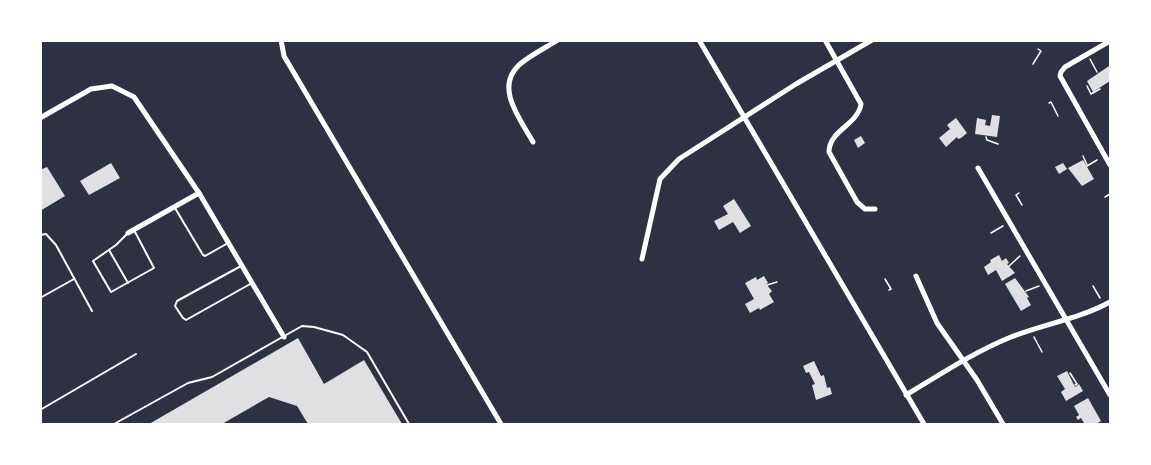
<svg xmlns="http://www.w3.org/2000/svg" width="1151" height="465" font-family="'Archivo Narrow',sans-serif">
	<style>
		.building { fill: #e0e0e3 }
		.lines { fill: none; stroke-linecap: round; stroke-linejoin: round }
		.path { stroke: #fff; stroke-width: 1.5 }
		.service { stroke: #fff; stroke-width: 2 }
		.minor { stroke: #fff; stroke-width: 5 }
	</style>
	<rect width="100%" height="100%" fill="#2d3142"/>
	<!-- building -->
	<g class="building">
		<polygon points="1109,66 1110,81 1093,92 1087,81"/>
		<polygon points="992,115 1000,116 997,137 975,134 977,118 986,120 985,125 990,126"/>
		<polygon points="956,118 967,133 961,138 958,139 957,137 946,147 939,138 950,129 947,125"/>
		<polygon points="861,136 865,143 858,148 854,140"/>
		<polygon points="1083,160 1094,179 1082,186 1068,168"/>
		<polygon points="111,163 120,178 89,195 80,181"/>
		<polygon points="1063,163 1067,169 1059,174 1055,167"/>
		<polygon points="47,167 65,196 40,211 40,170"/>
		<polygon points="734,199 751,226 740,233 733,222 719,230 714,221 728,214 723,206"/>
		<polygon points="999,255 1002,261 1006,258 1009,263 1007,264 1015,273 1002,281 996,270 988,275 984,267 991,262 990,260"/>
		<polygon points="764,276 768,283 766,284 772,291 769,294 774,302 760,310 759,308 750,313 745,304 754,299 745,283 756,277 757,280"/>
		<polygon points="1015,278 1029,297 1027,298 1031,305 1021,311 1005,284"/>
		<polygon points="298,338 324,384 364,360 402,424 308,424 297,406 269,397 222,424 149,424"/>
		<polygon points="814,361 821,376 824,375 827,388 830,387 832,394 816,400 812,385 815,384 809,372 806,373 803,366"/>
		<polygon points="1067,371 1075,387 1079,384 1083,391 1066,401 1061,392 1065,389 1057,376"/>
		<polygon points="1088,398 1101,421 1096,424 1081,424 1084,423 1081,418 1078,420 1076,417 1079,415 1074,406"/>
	</g>
	<g class="lines">
		<!-- path -->
		<g class="path">
			<polyline points="1090,59 1097,72"/>
			<polyline points="1033,64 1041,51 1038,49"/>
			<polyline points="1087,86 1091,94 1100,89"/>
			<polyline points="1049,103 1051,102 1058,116"/>
			<polyline points="986,137 987,140 998,144"/>
			<polyline points="1083,156 1087,165"/>
			<polyline points="1087,166 1097,160"/>
			<polyline points="1019,193 1016,195 1022,205"/>
			<polyline points="1105,197 1110,194"/>
			<polyline points="991,233 1003,226"/>
			<polyline points="1009,266 1020,256"/>
			<polyline points="885,279 891,289 889,290"/>
			<polyline points="767,285 777,282"/>
			<polyline points="1093,286 1100,298"/>
			<polyline points="1026,291 1039,286"/>
			<polyline points="1034,337 1042,352"/>
			<polyline points="1070,373 1077,384 1075,385"/>
		</g>
		<!-- service -->
		<g class="service">
			<polyline points="175,208 203,255 205,256 228,243"/>
			<polyline points="128,233 116,245 93,261 111,292 154,268 134,230"/>
			<polyline points="40,235 46,234 56,245 92,311"/>
			<polyline points="109,250 128,283"/>
			<polyline points="241,266 177,301 175,306 183,318 186,320 252,283"/>
			<polyline points="40,298 74,279"/>
			<polyline points="40,410 136,354"/>
			<polyline points="114,424 188,383 212,377 302,326 314,327 343,335 367,352 409,424"/>
		</g>
		<!-- minor -->
		<g class="minor">
			<polyline points="281,40 284,56 501,424"/>
			<polyline points="699,40 924,424"/>
			<path d="M825,40L861,104C858,125 829,130 829,152L857,202L865,209H875"/>
			<polyline points="1110,41 1065,67 1061,72 1060,76 1110,165"/>
			<polyline points="40,118 91,89 112,86 134,97 199,193 284,337"/>
			<path d="M533,142C521,120 495,89 518,66C527,57 547,47 558,40"/>
			<polyline points="978,168 1110,395"/>
			<polyline points="128,233 199,193"/>
			<polyline points="642,259 660,179 679,159 796,84 872,40"/>
			<polyline points="916,276 937,323 977,380 1003,424"/>
			<path d="M906,395C941,374 974,352 1011,337C1044,324 1079,319 1110,302"/>
		</g>
	</g>
	<!-- border -->
	<rect width="1151" height="465" fill="none" stroke="#ffffff" stroke-width="84"/>
</svg>
